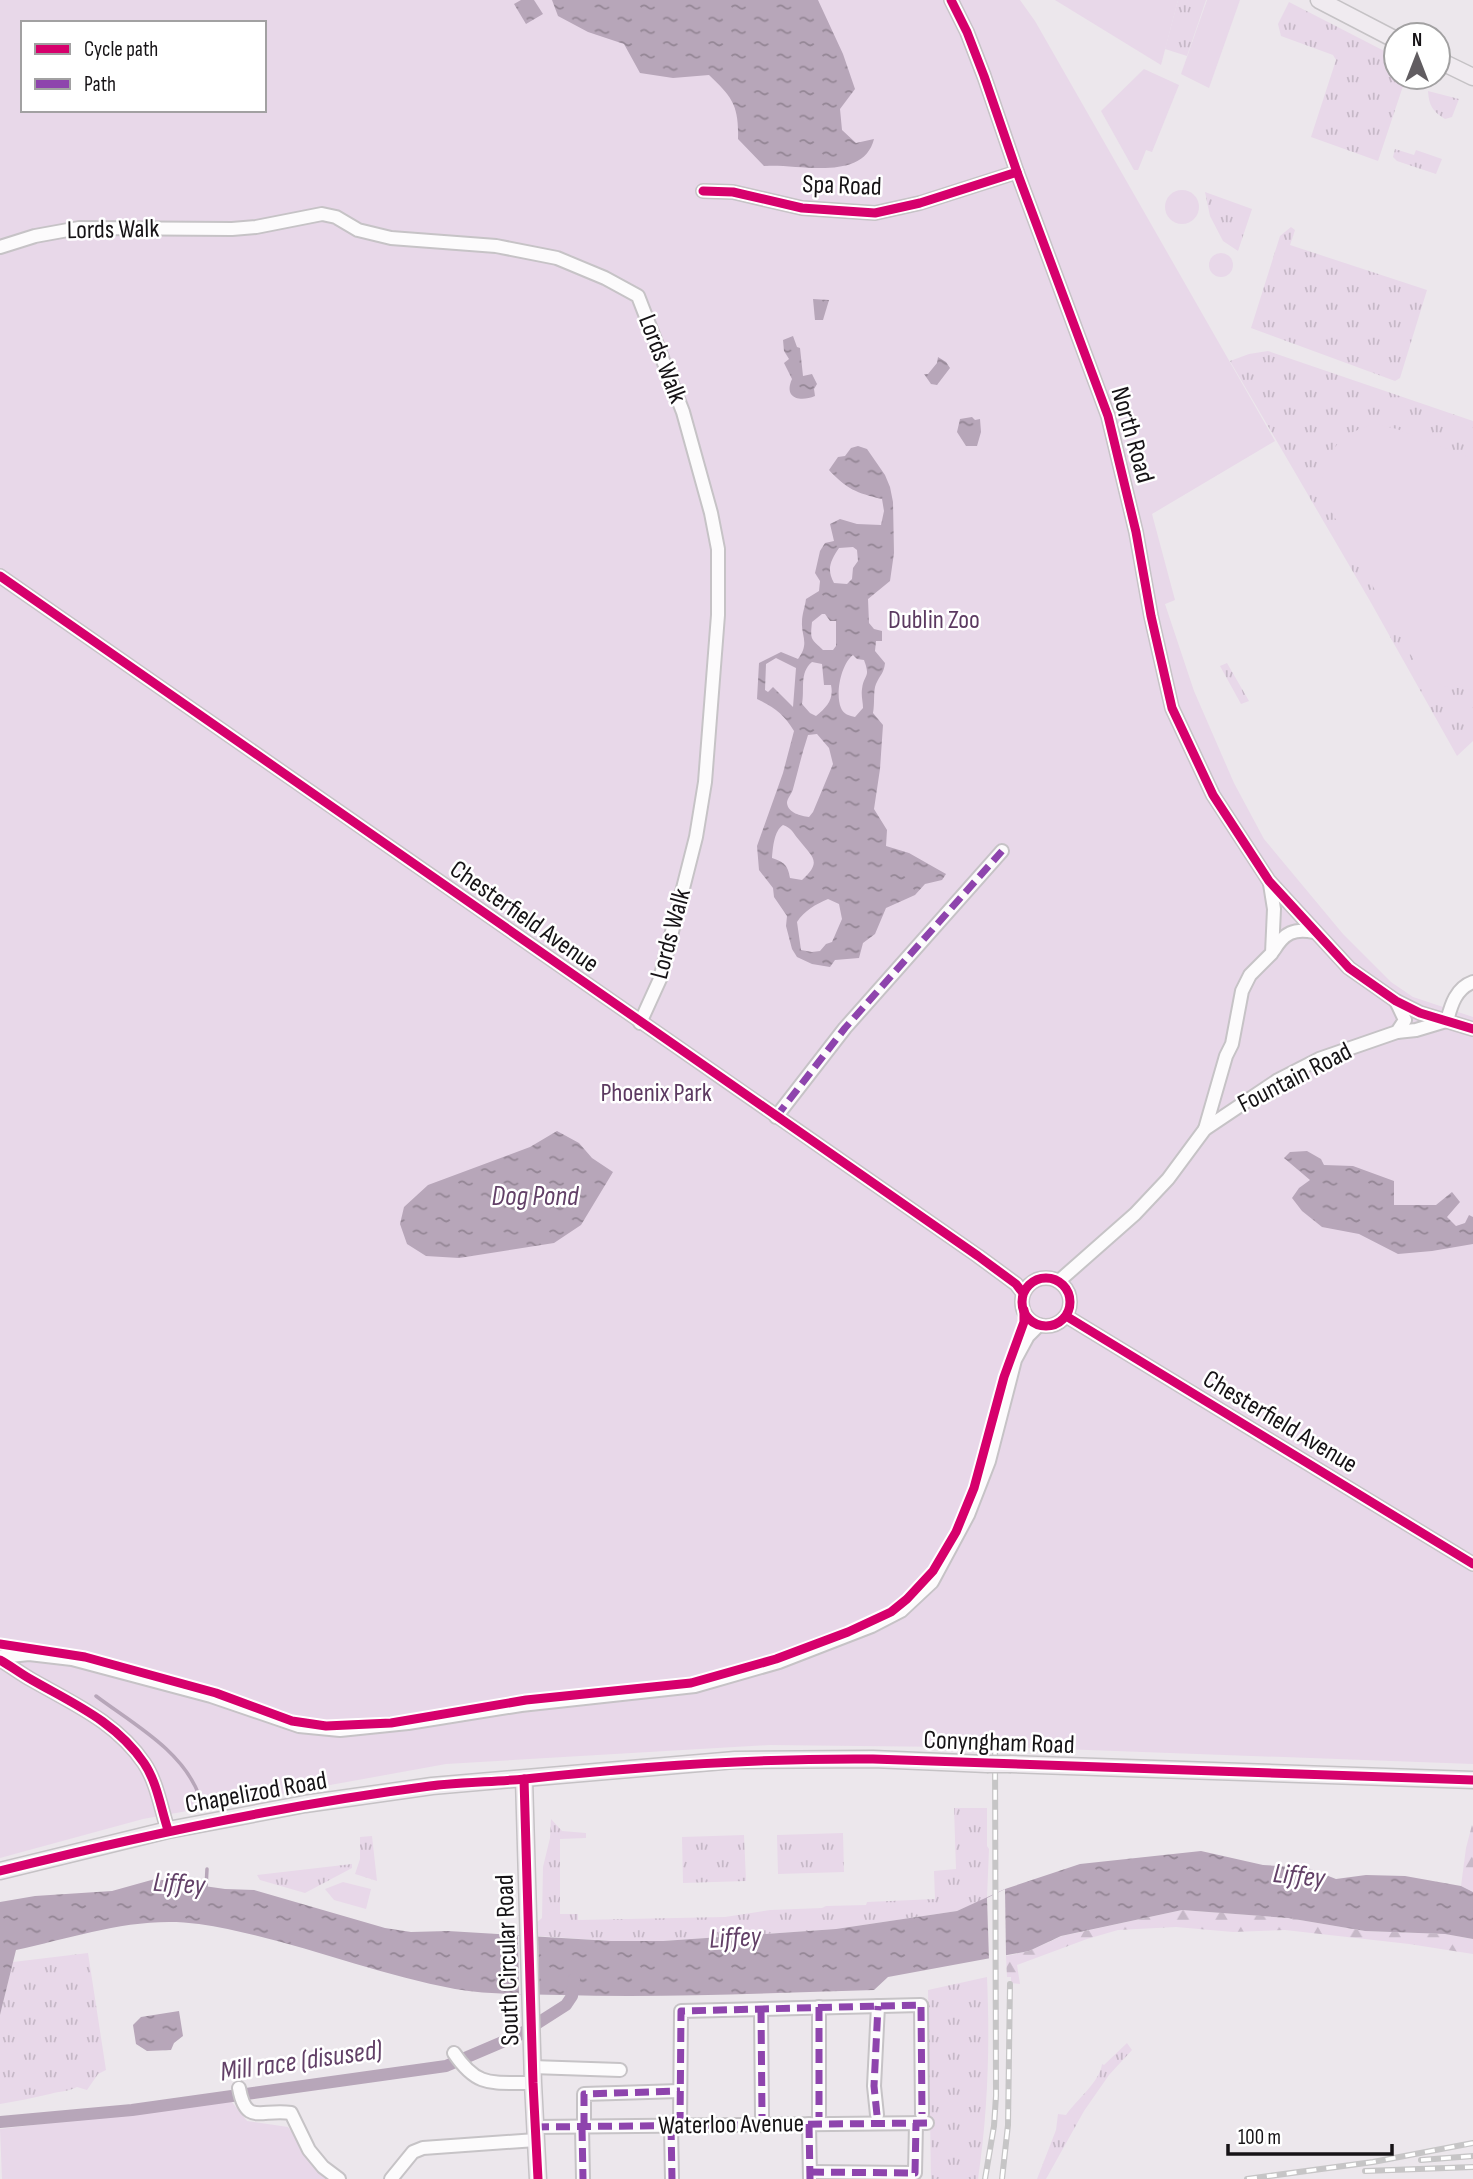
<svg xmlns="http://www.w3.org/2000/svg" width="1473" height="2179" font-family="'Sofia Sans Condensed',sans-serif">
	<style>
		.grass { fill: url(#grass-tufts) }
		.forest { fill: url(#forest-firs) }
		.green { fill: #e8d8e9; fill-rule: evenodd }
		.water { fill: url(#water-ripples); fill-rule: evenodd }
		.pier { fill: #ece7ec }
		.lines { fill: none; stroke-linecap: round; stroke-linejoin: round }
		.stream { stroke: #b7a6b9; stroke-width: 3.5 }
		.canal { stroke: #b7a6b9; stroke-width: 12 }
		.minor-casing { stroke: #c6c3c6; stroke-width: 16 }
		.major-casing { stroke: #c5c2c5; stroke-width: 19 }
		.minor { stroke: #fcfbfc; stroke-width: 12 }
		.major { stroke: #f0ebf0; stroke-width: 16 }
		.rail-casing { stroke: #c6c5c6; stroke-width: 6 }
		.rail { stroke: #fff; stroke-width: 3.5; stroke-dasharray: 10; stroke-linecap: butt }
		.major-bridge-casing { stroke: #c5c2c5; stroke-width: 19; stroke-linecap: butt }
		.major-bridge { stroke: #f0ebf0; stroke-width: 16 }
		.quiet { stroke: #8e44ad; stroke-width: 7; stroke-dasharray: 14 7; stroke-linecap: butt }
		.cycleway-casing { stroke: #fff; stroke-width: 13 }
		.cycleway { stroke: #d6006c; stroke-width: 9 }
		.labels { text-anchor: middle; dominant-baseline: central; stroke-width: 5; stroke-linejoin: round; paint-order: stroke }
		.street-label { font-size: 26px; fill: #161316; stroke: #fff }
		.park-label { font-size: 26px; fill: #5c3a61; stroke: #fff }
		.water-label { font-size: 28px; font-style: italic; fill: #624067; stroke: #fff }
	</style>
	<defs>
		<pattern id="grass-tufts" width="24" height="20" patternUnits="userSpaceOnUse" patternTransform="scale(1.75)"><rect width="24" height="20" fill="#e8d8e9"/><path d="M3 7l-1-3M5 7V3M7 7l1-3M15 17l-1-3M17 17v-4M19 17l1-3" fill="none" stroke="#c6b8c7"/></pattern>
		<pattern id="forest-firs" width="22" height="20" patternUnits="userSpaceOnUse" patternTransform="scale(1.75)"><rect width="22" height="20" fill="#e8d8e9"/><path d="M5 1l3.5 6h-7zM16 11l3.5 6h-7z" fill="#c6b8c7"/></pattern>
		<pattern id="water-ripples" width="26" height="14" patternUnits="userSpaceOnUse" patternTransform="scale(1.75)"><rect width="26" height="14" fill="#b7a6b9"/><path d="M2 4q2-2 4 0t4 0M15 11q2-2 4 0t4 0" fill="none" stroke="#948695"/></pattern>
	</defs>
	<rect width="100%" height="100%" fill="#ece7ec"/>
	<!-- grass -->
	<g class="grass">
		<polygon points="1178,0 1206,0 1187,56 1165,49"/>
		<polygon points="1289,2 1396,57 1396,77 1406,77 1378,161 1311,137 1336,60 1333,55 1281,36 1278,24"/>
		<path d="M1428,91L1459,99L1452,117L1445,119C1432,111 1429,105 1428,91Z"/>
		<polygon points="1395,149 1414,155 1416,150 1442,159 1436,174 1397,161 1393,157"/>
		<polygon points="1205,192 1252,209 1238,251 1223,241 1210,216"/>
		<polygon points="1291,227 1295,230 1290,245 1427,290 1400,378 1395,381 1251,328 1280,236"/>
		<polygon points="1268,351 1473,421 1473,741 1457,756 1370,601 1230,361 1249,354"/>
		<polygon points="1227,663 1249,701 1241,704 1220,666"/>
		<polygon points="954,1808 987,1808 987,1846 989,1849 987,1898 957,1911 836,1929 663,1941 611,1941 538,1936 537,1922 542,1918 543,1867 550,1838 551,1819 562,1831 586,1833 586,1838 560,1839 560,1914 578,1914 578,1920 725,1917 770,1910 822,1908 826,1906 866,1905 867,1902 935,1899 934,1871 956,1869"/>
		<polygon points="843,1833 844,1872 778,1874 777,1835"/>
		<polygon points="744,1835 746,1881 683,1883 682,1837"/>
		<polygon points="372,1836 377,1881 355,1874 360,1859 360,1837"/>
		<polygon points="352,1864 352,1868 305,1893 260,1880 257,1875"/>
		<path d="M88,1953L106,2070L98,2074L87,2090L77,2087C68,2092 60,2091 50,2094C33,2098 17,2101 0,2104V2015L13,1962Z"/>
		<path d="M987,1977C990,2046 988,2110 978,2179H931L928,1990Z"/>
		<path d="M1127,2043L1132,2050L1109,2075L1084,2111L1046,2179H1037L1056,2130L1058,2114L1066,2115C1077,2099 1100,2082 1102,2064L1104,2065Z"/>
	</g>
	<!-- forest -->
	<g class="forest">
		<polygon points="1472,1825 1473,1828 1473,1892 1461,1886 1466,1848"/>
		<polygon points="1182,1910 1288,1918 1365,1931 1445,1934 1473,1939 1473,1954 1409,1944 1285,1930 1233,1932 1176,1927 1118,1930 1087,1939 1017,1965 1020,1984 1011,1983 1011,1977 1007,1977 1006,1956 1029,1951 1062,1936"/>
	</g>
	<!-- green -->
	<g class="green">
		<path d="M0,0H1020L1035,21L1275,441L1152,514L1175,600L1165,604L1194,691L1234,783L1264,839L1343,934L1391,982L1413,997L1473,1017V1764L1034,1748L770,1745L446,1764L143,1819L0,1858ZM23,23H264V110H23Z"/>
		<polygon points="1055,0 1178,0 1161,65"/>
		<polygon points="1207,0 1240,0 1209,88 1181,74"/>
		<polygon points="1144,69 1179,85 1152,152 1146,150 1138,170 1134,170 1101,111"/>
		<circle cx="1182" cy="207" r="17"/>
		<circle cx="1221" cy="265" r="12"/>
		<path d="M1376,424L1397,429L1473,459V690L1443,686L1421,673L1324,498C1317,459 1338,432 1376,424Z"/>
		<polygon points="343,1882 371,1889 366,1909 334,1900 325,1889"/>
		<polygon points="231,2101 247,2121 288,2127 323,2175 329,2179 2,2179 0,2129"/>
	</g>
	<!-- water -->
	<g class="water">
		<polygon points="521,0 534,0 543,14 526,24 514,4"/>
		<path d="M552,0H818L843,54L855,89L840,109L842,130L856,143L874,139C863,183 797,163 764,166L738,139C739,105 732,97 709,75L673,78L640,73L624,44L588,32L558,16Z"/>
		<polygon points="813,299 829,300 823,320 815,320"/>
		<path d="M793,336L797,347L800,348L803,376L812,374L817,384L814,389L815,396C801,402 783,399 792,379L784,363L789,359L784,351L783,340Z"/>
		<polygon points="938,357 946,362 950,368 937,385 931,384 924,374 928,374 937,363"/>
		<polygon points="972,417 975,420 980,419 981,432 977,446 966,446 957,432 960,419"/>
		<path d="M858,446L867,449L885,475L890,487L893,502L894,553L890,581L868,599L869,623L874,629L882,631V641H876L875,651L885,663C884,673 880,675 876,684C873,691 875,703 873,713L883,725L880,769L874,809L887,830L886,846L909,853L946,874L942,880L925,884L915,895L886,908L875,934L863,943L859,958L835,960L830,967L812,964L797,957L792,949L786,926L787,916L774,897L773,888L759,870L757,846L783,773L794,731C784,714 774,707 757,699L759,663L781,652L798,659C810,643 801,636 802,622C802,614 805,607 806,599L819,591L820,581L815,573L820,551L825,543L834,541L830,524L840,519L857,524L881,525L884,511L882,499C856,493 847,489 829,470L838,457L845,456L851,448ZM853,547L857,550L858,561L853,568L852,579L847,584L834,583C826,569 831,560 839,548ZM822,614H825L830,621H836V646L833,650H823C811,638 810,641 812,622ZM853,655L857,659L864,660C871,679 864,673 862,689C861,696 863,702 863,708L855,717C850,716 843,714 841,708C835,694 841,664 853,655ZM776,658L796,668L793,707L773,687L768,692L765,690L766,664ZM812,662L822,664L824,685H831C834,699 827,707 816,716L810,713L802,704C805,689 799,673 812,662ZM817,734L829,748L833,764L813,812L809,817C801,816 788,813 787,803C787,798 792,794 793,789C798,771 802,753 808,735ZM783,825C792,828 793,833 799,840C812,857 823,861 802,880L790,878C788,865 784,862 772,858C773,847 774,831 783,825ZM828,899L839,904L842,919L832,942L826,944L820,951L812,952L801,950L797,922C804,911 816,904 828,899Z"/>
		<polygon points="557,1131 579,1143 592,1158 613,1172 581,1225 554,1243 459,1258 426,1256 407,1244 400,1224 404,1207 428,1185 530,1147"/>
		<polygon points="1307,1151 1321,1159 1324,1165 1353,1166 1394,1181 1394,1205 1436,1205 1452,1192 1460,1202 1447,1217 1456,1226 1465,1223 1469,1215 1473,1217 1473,1244 1432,1251 1398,1254 1359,1234 1322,1227 1302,1211 1292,1198 1299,1188 1310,1180 1284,1158 1290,1152"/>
		<path d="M1201,1851L1263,1865L1308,1868L1336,1879L1366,1875L1405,1876L1461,1886L1473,1892V1939L1445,1934L1365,1931L1288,1918L1182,1910L1061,1936L1029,1951L888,1977L874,1990C769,1993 666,1998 561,1995C526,1994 490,1995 455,1989C369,1973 286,1937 199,1924C137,1915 76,1937 16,1950L0,2015V1902L35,1896L112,1891L155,1879L225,1889L254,1890L385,1928L411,1932L448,1931L611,1941H663L836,1929L957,1911L1005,1889L1080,1864Z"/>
		<polygon points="179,2011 183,2036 174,2043 171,2050 147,2051 136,2044 133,2025 141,2017"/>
	</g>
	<!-- pier -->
	<g class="pier">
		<polygon points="1005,1889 1006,1956 989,1960 987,1898"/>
		<polygon points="518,1936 538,1936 539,1994 519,1994"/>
	</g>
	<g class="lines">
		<!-- stream -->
		<g class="stream">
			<path d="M96,1696C133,1724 182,1750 199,1795"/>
			<polyline points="206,1888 207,1869"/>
		</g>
		<!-- canal -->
		<polyline class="canal" points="0,2122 132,2110 446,2066 519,2035 566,2005 572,1996 574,1979"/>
		<!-- minor casing -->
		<g class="minor-casing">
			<g id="minor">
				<polyline points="951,0 967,32 984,76 1017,172 1108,416 1136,532 1151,616 1172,708 1213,795 1269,881 1349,968 1396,1001 1420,1013 1473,1029"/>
				<polyline points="703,191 733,192 802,208 875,213 920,203 1017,172"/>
				<polyline points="0,247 35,236 79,228 232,229 256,227 322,214 336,217 358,230 391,238 496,246 557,258 605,278 638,296 683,412 711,513 718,549 718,615 705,782 696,837 660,979 640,1023"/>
				<polyline points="0,576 978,1256 1016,1284 1023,1293"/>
				<path d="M1274,950C1284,933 1294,928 1314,932"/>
				<path d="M1447,1021C1451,1005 1456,988 1473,982"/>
				<polyline points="1397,1032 1416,1030 1446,1021"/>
				<polyline points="776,1117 845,1028 1002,851"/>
				<polyline points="1205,1129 1226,1056 1232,1044 1242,991 1250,975 1272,953 1274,909 1270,884"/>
				<circle cx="1046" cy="1302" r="24"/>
				<polyline points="1059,1281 1135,1214 1168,1179 1205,1129 1278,1080 1319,1059 1397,1032 1405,1020 1396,1001"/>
				<polyline points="1066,1316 1473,1564"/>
				<polyline points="0,1657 29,1654 72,1659 211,1696 299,1726 340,1730 408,1723 521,1705 695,1686 779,1662 872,1626 901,1611 932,1582 968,1515 989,1461 1015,1360 1028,1336 1039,1325"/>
				<path d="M0,1660C11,1666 21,1674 32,1680C74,1704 116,1722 144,1763C157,1782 161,1809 168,1830"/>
				<polyline points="819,2007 819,2117"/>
				<polyline points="761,2009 762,2116"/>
				<path d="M454,2053C478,2089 493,2082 533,2083"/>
				<polyline points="532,2067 620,2070"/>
				<path d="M239,2088C246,2127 262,2108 291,2113L309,2150L323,2167L339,2179"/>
				<polyline points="877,2115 874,2086 878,2006"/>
				<polyline points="809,2124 810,2179"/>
				<polyline points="671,2126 672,2179"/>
				<polyline points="680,2126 681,2011 921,2005 922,2114"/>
				<polyline points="535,2127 927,2123"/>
				<polyline points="582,2127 583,2179"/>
				<polyline points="584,2127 584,2094 680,2091"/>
				<polyline points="810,2172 915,2173 916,2123"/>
				<polyline points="391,2179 413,2152 423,2148 536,2140"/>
			</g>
		</g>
		<!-- major casing -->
		<g class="major-casing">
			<g id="major">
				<polyline points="1319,0 1396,40"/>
				<polyline points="1438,60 1473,77"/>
				<polyline points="1011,1764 1473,1780"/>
				<polyline points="524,1779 533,2083 538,2179"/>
				<polyline points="0,1871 168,1830 305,1804 432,1786 735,1760 873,1759 987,1764"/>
			</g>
		</g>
		<!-- minor -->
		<use href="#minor" class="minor"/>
		<!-- major -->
		<use href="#major" class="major"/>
		<!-- rail casing -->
		<g class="rail-casing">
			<g id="rail">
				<polyline points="1421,2160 1473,2156"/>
				<polyline points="1365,2171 1473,2167"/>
				<polyline points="985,2179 994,2126 996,2096 995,1749"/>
				<polyline points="1002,2179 1008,2125 1010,1984"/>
				<polyline points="1247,2179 1373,2162 1473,2143"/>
			</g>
		</g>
		<!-- rail -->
		<use href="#rail" class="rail"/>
		<!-- major-bridge casing -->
		<g class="major-bridge-casing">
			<polyline id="major-bridge" points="987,1764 1011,1764"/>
		</g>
		<!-- major-bridge -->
		<use href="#major-bridge" class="major-bridge"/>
		<!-- quiet -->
		<g class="quiet">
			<polyline points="776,1117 845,1028 1002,851"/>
			<polyline points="819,2007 819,2117"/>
			<polyline points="761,2009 762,2116"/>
			<polyline points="877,2115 874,2086 878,2006"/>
			<polyline points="809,2124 810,2179"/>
			<polyline points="671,2126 672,2179"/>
			<polyline points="680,2126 681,2011 921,2005 922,2114"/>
			<polyline points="535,2127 927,2123"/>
			<polyline points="582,2127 583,2179"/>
			<polyline points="584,2127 584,2094 680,2091"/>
			<polyline points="810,2172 915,2173 916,2123"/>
		</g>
		<!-- cycleway casing -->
		<g class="cycleway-casing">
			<g id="cycleway">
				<polyline points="951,0 967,32 984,76 1017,172 1108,416 1136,532 1151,616 1172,708 1213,795 1269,881 1349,968 1396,1001 1420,1013 1473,1029"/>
				<polyline points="703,191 733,192 802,208 875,213 920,203 1017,172"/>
				<polyline points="0,576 978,1256 1016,1284 1023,1293"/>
				<circle cx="1046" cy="1302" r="24"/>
				<polyline points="1066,1316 1473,1564"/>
				<polyline points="0,1644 85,1657 216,1693 292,1721 326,1726 391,1723 526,1700 691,1683 776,1659 848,1632 891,1612 907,1599 933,1571 956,1532 974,1488 1004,1377 1024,1322 1024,1310"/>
				<path d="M0,1660C11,1666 21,1674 32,1680C74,1704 116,1722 144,1763C157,1782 161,1809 168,1830"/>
				<polyline points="524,1779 533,2083 538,2179"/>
				<path d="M0,1871C143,1835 284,1805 430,1786C462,1782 493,1782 525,1779C641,1766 756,1758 873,1759L1473,1780"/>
			</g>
		</g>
		<!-- cycleway -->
		<use href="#cycleway" class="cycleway"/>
	</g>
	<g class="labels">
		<!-- street labels -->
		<g class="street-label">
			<text transform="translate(842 186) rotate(2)">Spa Road</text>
			<text transform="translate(113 230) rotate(-1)">Lords Walk</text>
			<text transform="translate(662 359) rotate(69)">Lords Walk</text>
			<text transform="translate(1132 435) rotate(74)">North Road</text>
			<text transform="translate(524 917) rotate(35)">Chesterfield Avenue</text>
			<text transform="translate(671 934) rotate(-75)">Lords Walk</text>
			<text transform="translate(1295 1078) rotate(-27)">Fountain Road</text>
			<text transform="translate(1280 1422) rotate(31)">Chesterfield Avenue</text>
			<text transform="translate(999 1743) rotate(2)">Conyngham Road</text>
			<text transform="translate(256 1793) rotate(-10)">Chapelizod Road</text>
			<text transform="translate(508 1960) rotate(-92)">South Circular Road</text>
			<text transform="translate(731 2125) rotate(-1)">Waterloo Avenue</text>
		</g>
		<!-- park labels -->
		<g class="park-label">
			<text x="934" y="620">Dublin Zoo</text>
			<text x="656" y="1093">Phoenix Park</text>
		</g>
		<!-- water labels -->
		<g class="water-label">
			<text x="535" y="1196">Dog Pond</text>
			<text transform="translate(1299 1876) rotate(6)">Liffey</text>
			<text transform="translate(179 1884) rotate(4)">Liffey</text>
			<text transform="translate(735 1938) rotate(-3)">Liffey</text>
			<text transform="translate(301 2061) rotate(-8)">Mill race (disused)</text>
		</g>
	</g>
	<!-- legend -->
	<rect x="21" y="21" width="245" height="91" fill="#ffffff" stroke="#a2a1a2" stroke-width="2"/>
	<rect x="35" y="44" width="35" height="10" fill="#d6006c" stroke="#a2a1a2" stroke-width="2"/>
	<text x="84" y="56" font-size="21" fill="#161316">Cycle path</text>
	<rect x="35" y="79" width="35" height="10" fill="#8e44ad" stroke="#a2a1a2" stroke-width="2"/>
	<text x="84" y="91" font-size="21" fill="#161316">Path</text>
	<!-- north arrow -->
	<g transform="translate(1417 56)"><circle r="33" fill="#ffffff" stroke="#a2a1a2" stroke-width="2"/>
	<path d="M0-5L12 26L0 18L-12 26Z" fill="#615d61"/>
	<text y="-10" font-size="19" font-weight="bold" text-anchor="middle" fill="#161316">N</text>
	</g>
	<!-- scale -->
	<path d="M1228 2144v10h164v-10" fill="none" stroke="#161316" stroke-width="3.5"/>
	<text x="1238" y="2144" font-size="21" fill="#161316" stroke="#ffffff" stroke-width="5" paint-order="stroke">100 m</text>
</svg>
